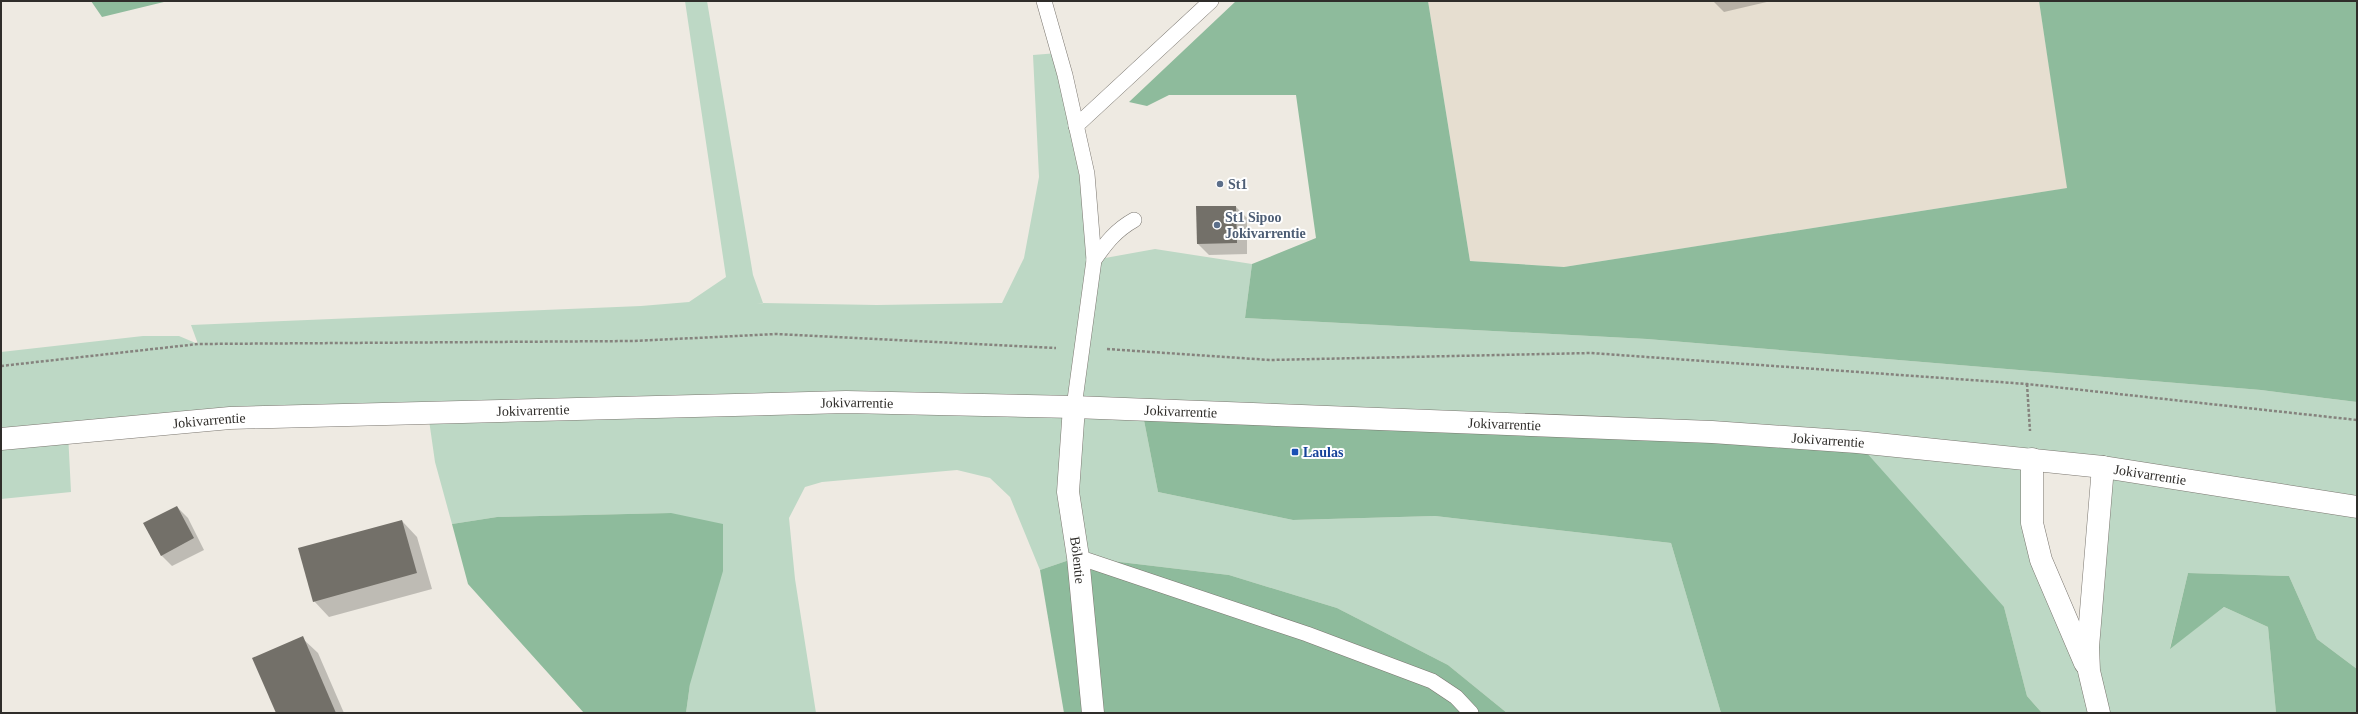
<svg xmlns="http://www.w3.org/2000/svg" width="2358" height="714" font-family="Georgia,serif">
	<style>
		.built { fill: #e6ded0 }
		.green { fill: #bdd8c5; fill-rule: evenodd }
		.forest { fill: #8ebb9c }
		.shadow { fill: #0003 }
		.building { fill: #737069 }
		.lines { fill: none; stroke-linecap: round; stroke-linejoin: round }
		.service-casing { stroke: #7b7770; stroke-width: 16 }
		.minor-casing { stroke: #7b7770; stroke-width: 23 }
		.tertiary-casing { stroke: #7b7770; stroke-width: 23 }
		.secondary-casing { stroke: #7b7770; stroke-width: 23 }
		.path { stroke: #86837e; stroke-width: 2.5; stroke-dasharray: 3 2; stroke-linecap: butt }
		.service { stroke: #fff; stroke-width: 15 }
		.minor { stroke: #fff; stroke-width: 22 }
		.tertiary { stroke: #fff; stroke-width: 22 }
		.secondary { stroke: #fff; stroke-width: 22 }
		.service-dot { fill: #5c6f8a; stroke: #fff; stroke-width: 1.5 }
		.transit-dot { fill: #1a4fb4; stroke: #fff; stroke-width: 1.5 }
		.labels { text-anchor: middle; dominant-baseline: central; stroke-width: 4; stroke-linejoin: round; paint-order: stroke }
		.service-label { font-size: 14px; font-weight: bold; fill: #4e5e75; stroke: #fff; text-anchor: start }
		.street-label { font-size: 14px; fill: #2f2d2a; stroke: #fff }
		.transit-label { font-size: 14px; font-weight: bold; fill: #164399; stroke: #fff; text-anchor: start }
	</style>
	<rect width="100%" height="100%" fill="#eeeae2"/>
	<!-- built -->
	<polygon class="built" points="1428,1 2039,1 2068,188 1564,267 1470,261"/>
	<!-- green -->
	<path class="green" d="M685,1H707L753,275L763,303H756L877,305L1002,303L1024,258L1039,177L1033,55L1058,53L1094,260L1155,249L1252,264L1245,318L1647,339L2261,390L2357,402V669L2317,639L2289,576L2188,573L2170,648L2224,607L2268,627L2276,713H2042L2027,696L2004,607L1142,410L1158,492L1293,520L1435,516L1671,543L1721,713H1507L1448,665L1337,608L1229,575L1078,557L1040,570L1010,497L990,478L957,470L822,482L805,487L789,518L795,579L816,713H686L690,684L671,513L497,517L452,524L435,462L428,413L68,433L71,492L1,499V352L143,336H179L198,344L191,325L641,306L689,302L726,277ZM2032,459L2103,467L2094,699L2041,560Z"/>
	<!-- forest -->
	<g class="forest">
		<polygon points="91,1 168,1 102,17"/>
		<polygon points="1236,1 1428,1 1470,261 1564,267 2067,188 2039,1 2357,1 2357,402 2261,390 1647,339 1245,318 1252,264 1316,238 1296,95 1169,95 1147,106 1129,102"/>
		<polygon points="1142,410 1857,442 2004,607 2027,696 2042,713 1721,713 1671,543 1435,516 1293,520 1158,492"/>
		<polygon points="671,513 723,524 723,571 690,684 686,713 584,713 468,584 452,524 497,517"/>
		<polygon points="1078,557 1229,575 1337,608 1448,665 1507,713 1064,713 1040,570"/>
		<polygon points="2188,573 2289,576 2317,639 2357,669 2357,713 2276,713 2268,627 2224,607 2170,649"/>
	</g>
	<!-- shadow -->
	<g class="shadow">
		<polygon points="1713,1 1771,1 1724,12"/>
		<polygon points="1236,207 1247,218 1247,254 1209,255 1198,244"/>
		<polygon points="177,507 188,518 204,550 172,566 161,555"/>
		<polygon points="402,521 417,537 432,589 329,617 314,601"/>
		<polygon points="302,638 318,653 344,713 277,713"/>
	</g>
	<!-- building -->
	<g class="building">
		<polygon points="1196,206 1236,206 1237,243 1197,244"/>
		<polygon points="177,506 194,538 161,556 143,523"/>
		<polygon points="402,520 417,573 313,602 298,548"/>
		<polygon points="303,636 336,713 276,713 252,658"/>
	</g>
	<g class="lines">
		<!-- service casing -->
		<g class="service-casing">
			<g id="service">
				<polyline points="1044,1 1065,75 1087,174 1094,260"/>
				<polyline points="1076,126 1211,1"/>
				<path d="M1074,407L1094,260C1106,243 1116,230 1134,220"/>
				<polyline points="1078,557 1307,634 1400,669 1432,681 1456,697 1471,713"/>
			</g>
		</g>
		<!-- minor casing -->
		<g class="minor-casing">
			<g id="minor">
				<path id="s1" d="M1074,407L1068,492L1078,557L1093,713"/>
			</g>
		</g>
		<!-- tertiary casing -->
		<g class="tertiary-casing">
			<g id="tertiary">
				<path id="s2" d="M1,439L230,418L846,402L1074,407L1712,432L1857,442L2103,467L2357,507"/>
			</g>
		</g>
		<!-- secondary casing -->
		<g class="secondary-casing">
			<g id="secondary">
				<polyline points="2032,459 2032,523 2041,560 2085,663"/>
				<polyline points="2099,713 2089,671 2088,647 2103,467"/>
			</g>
		</g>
		<!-- path -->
		<g class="path">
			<polyline points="1107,349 1270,360 1591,353 2027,384 2357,420"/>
			<polyline points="1,366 198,344 634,341 777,334 1056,348"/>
			<polyline points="2027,384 2030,431"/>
		</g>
		<!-- service -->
		<use href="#service" class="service"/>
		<!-- minor -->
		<use href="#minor" class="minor"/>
		<!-- tertiary -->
		<use href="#tertiary" class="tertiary"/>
		<!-- secondary -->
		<use href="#secondary" class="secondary"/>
	</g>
	<!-- markers -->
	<g class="service-dot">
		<circle cx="1220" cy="184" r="4"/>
		<circle cx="1217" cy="225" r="4"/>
	</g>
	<rect class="transit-dot" x="1291" y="448" width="8" height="8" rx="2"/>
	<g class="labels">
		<!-- service labels -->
		<g class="service-label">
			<text x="1228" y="184">St1</text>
			<text x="1225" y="217">St1 Sipoo<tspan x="1225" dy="16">Jokivarrentie</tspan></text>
		</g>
		<!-- street labels -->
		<g class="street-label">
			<text stroke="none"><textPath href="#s2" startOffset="857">Jokivarrentie</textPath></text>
			<text stroke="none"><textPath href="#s2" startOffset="533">Jokivarrentie</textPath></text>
			<text stroke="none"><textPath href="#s2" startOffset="1181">Jokivarrentie</textPath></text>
			<text stroke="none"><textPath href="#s2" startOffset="209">Jokivarrentie</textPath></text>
			<text stroke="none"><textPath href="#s2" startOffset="1505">Jokivarrentie</textPath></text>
			<text stroke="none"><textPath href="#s2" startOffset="1829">Jokivarrentie</textPath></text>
			<text stroke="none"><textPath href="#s2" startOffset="2153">Jokivarrentie</textPath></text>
			<text stroke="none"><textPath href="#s1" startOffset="154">Bölentie</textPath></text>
		</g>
		<!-- transit labels -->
		<g class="transit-label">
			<text x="1303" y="452">Laulas</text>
		</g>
	</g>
	<!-- border -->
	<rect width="2358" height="714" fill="none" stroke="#2f2d2a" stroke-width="4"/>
</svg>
